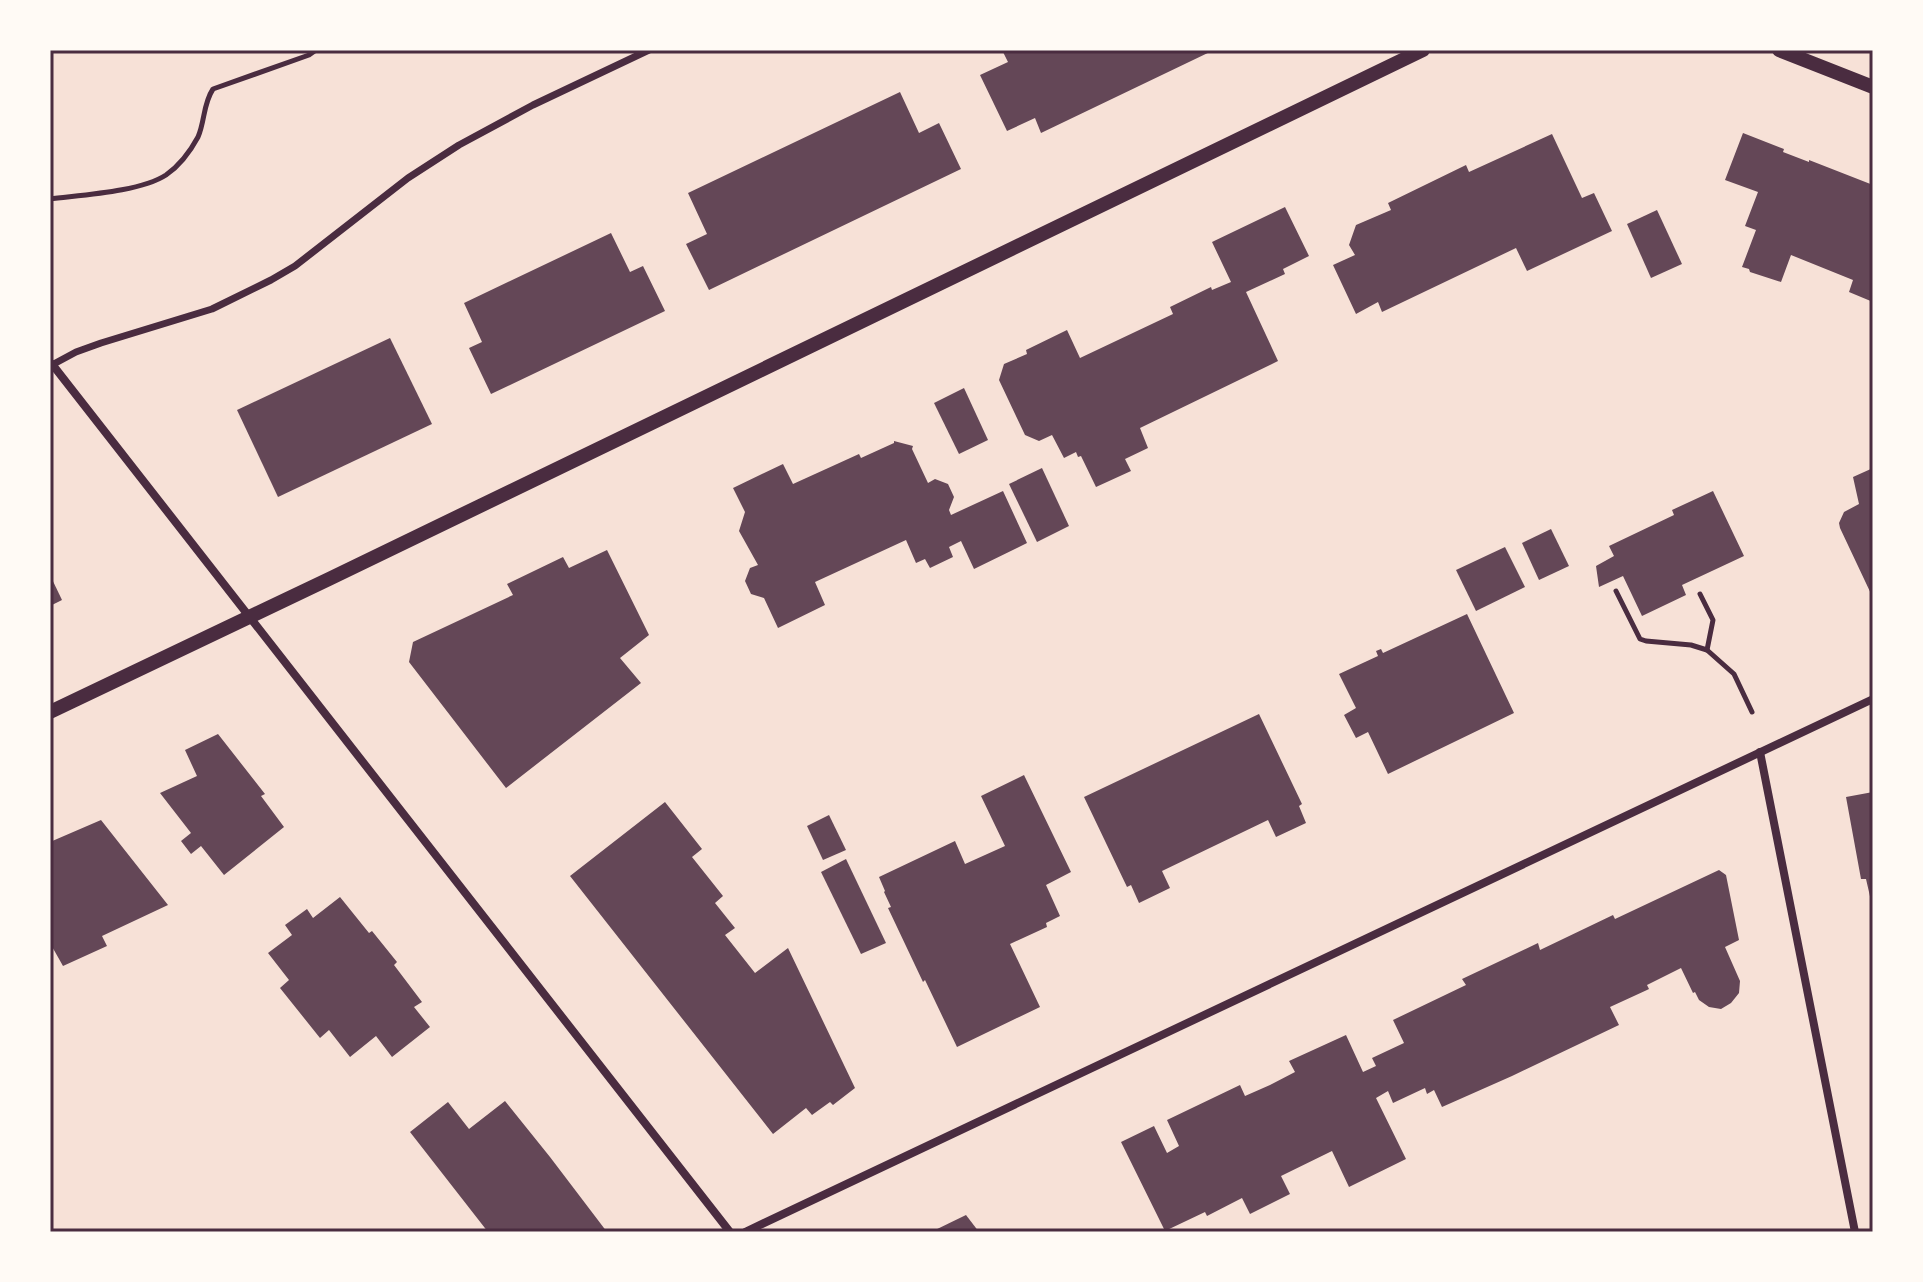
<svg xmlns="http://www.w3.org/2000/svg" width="1923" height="1282" font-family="'Alegreya Sans',sans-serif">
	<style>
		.building { fill: #644757 }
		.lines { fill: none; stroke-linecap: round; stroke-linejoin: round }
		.path { stroke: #4a2c40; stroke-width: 5 }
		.pedestrian { stroke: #4a2c40; stroke-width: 7 }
		.minor { stroke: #4a2c40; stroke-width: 8 }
		.tertiary { stroke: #4a2c40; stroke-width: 14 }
		.neatline { fill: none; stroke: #4a2c40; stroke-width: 3 }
	</style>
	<rect width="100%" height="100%" fill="#f7e1d7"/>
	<!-- building -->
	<g class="building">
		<polygon points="1002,50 1214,50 1041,133 1035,118 1007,131 980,75 1008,62"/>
		<polygon points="900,92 919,133 939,123 961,169 709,290 686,244 707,234 688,193"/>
		<polygon points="1743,133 1784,149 1783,152 1809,162 1809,160 1873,185 1873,302 1849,292 1853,280 1791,255 1781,282 1750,272 1749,269 1742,267 1756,230 1745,226 1758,192 1725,180"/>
		<polygon points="1552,134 1582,198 1594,193 1612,231 1527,271 1516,248 1382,312 1378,302 1356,314 1333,265 1355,255 1349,245 1356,225 1391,210 1388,203 1466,165 1469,172"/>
		<polygon points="1285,207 1309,256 1283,269 1285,274 1246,292 1278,361 1140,428 1148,448 1125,459 1131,471 1096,487 1081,456 1078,457 1076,452 1064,458 1052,435 1039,441 1025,435 999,380 1004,364 1027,354 1026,350 1067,330 1080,358 1173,314 1170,307 1211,287 1212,290 1231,282 1212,242"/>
		<polygon points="1657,210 1682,264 1651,278 1627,224"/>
		<polygon points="611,233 630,272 643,266 665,311 491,394 469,348 482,342 464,303"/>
		<polygon points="390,338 432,424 278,497 237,410"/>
		<polygon points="964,388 988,440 959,454 934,403"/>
		<polygon points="894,441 913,446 912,449 928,483 935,479 948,484 954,497 949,510 951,515 1003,491 1027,543 974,569 961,541 949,547 953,557 930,568 925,559 916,563 906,540 815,582 825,605 778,628 764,598 751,594 745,581 750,568 758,565 739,531 745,512 733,488 783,464 793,484 859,454 861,458 894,443"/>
		<polygon points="1042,468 1069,526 1037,542 1009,484"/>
		<polygon points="1873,468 1873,598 1840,528 1839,523 1844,512 1859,504 1853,477"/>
		<polygon points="1713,491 1744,556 1682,585 1686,595 1642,616 1623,576 1599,587 1596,566 1614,556 1609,546 1674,515 1672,510"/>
		<polygon points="1551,529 1569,566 1539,580 1522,543"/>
		<polygon points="1505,547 1525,587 1476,611 1456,570"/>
		<polygon points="607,550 649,635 620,658 641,683 506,788 409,662 413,642 513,595 507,584 563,557 569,568"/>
		<polygon points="50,575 62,600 50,606"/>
		<polygon points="1467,614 1514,713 1388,774 1368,732 1356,738 1344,715 1356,708 1339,674 1378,656 1376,651 1381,649 1383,653"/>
		<polygon points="1259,714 1302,804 1299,806 1306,823 1276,837 1268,820 1162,871 1170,888 1139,903 1131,885 1127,887 1084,797"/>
		<polygon points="218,734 265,794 261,796 284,827 224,875 201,846 191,854 181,841 191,833 160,793 197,776 185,750"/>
		<polygon points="1024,775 1071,872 1046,885 1060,916 1046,923 1047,927 1010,944 1040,1007 957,1047 925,980 923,982 888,908 891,907 884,892 885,891 879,877 955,841 965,864 1005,846 981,796"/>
		<polygon points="1873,792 1873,905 1872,905 1866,879 1861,879 1846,797"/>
		<polygon points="665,802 702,849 692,857 723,896 715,903 735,928 725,935 755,973 788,948 855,1088 833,1105 830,1102 812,1115 806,1108 773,1134 570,876"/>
		<polygon points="829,815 846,850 823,860 807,826"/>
		<polygon points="101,820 168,905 102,936 107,946 63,966 50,943 50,842"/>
		<polygon points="846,859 886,943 861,954 821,872"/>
		<polygon points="1719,870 1726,875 1739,940 1725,947 1740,981 1739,993 1731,1003 1721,1009 1709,1007 1699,1000 1695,992 1693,993 1681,968 1647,985 1649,989 1647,990 1610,1007 1619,1025 1512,1076 1442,1107 1434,1090 1427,1094 1425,1088 1393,1103 1388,1091 1376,1098 1406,1159 1349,1187 1332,1151 1281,1176 1290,1194 1250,1214 1242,1198 1207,1216 1205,1212 1165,1231 1121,1142 1154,1126 1167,1153 1179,1146 1167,1120 1240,1085 1245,1096 1270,1085 1295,1072 1289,1061 1346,1035 1363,1072 1376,1066 1372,1058 1404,1043 1393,1020 1466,985 1462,979 1538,943 1540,950 1613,915 1615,919"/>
		<polygon points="340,897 369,933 372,931 397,962 394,965 422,1002 414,1007 430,1027 392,1057 376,1036 350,1057 329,1030 320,1038 280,988 289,980 268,953 292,935 285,925 307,909 313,918"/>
		<polygon points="505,1101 550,1157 607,1232 488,1232 410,1132 448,1102 469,1129"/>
		<polygon points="966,1215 979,1232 931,1232"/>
	</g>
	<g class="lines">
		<!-- path -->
		<g class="path">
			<path d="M50,199C81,195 140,192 166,175C179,166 191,150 198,137C205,121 203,104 213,89L309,55L316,50"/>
			<polyline points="1616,591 1640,639 1646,641 1691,645 1707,650 1734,674 1752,712"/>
			<polyline points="1700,594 1713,620 1707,650"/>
		</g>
		<!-- pedestrian -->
		<polyline class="pedestrian" points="50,366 76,352 101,343 212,309 271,280 295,266 408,178 459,145 533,105 649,50"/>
		<!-- minor -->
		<g class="minor">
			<polyline points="52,364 730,1232"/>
			<polyline points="1760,752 1855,1232"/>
			<polyline points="745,1232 1873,699"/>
		</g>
		<!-- tertiary -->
		<g class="tertiary">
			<polyline points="1779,50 1873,87"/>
			<polyline points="50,712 329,579 1423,50"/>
		</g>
	</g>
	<!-- border -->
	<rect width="1923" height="1282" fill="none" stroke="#fffaf5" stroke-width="104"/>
	<rect x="52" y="52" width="1819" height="1178" class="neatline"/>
</svg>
